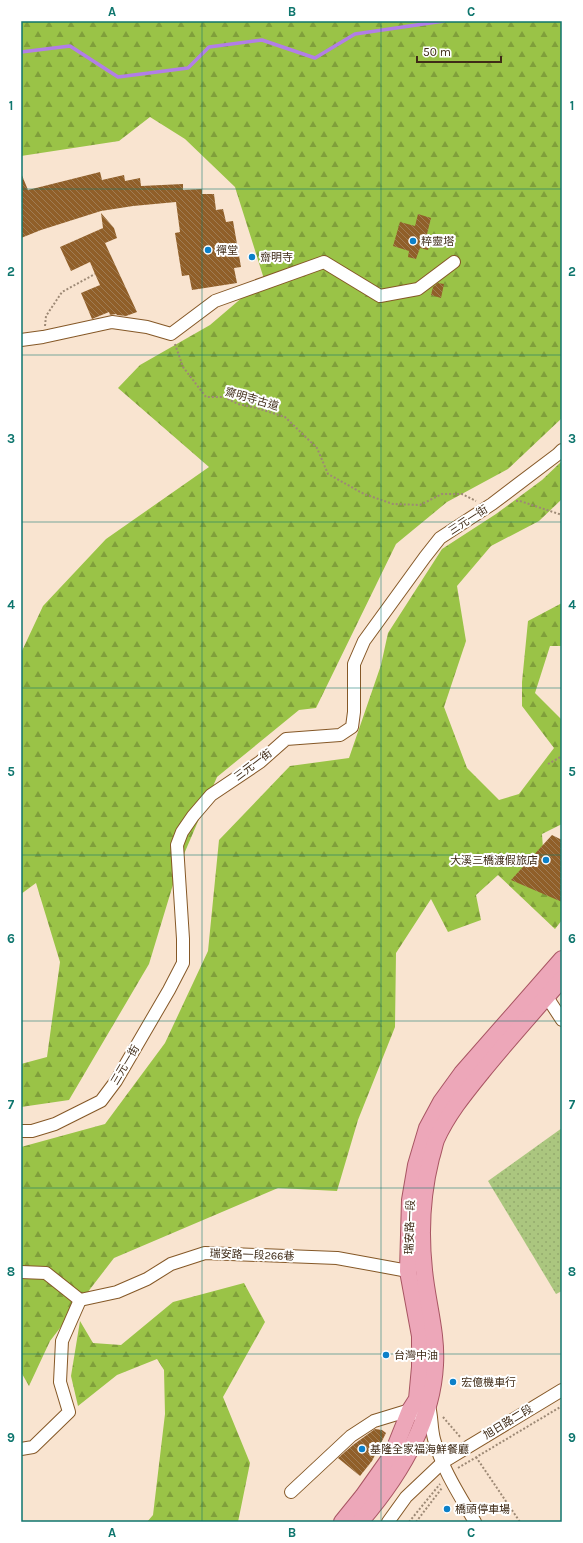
<svg xmlns="http://www.w3.org/2000/svg" width="583" height="1543" font-family="Karla,'Noto Sans TC',sans-serif">
	<style>
		.grass { fill: url(#grass-dots) }
		.forest { fill: url(#forest-firs) }
		.lines { fill: none; stroke-linecap: round; stroke-linejoin: round }
		.stream { stroke: #b27ee7; stroke-width: 3.5 }
		.building { fill: url(#building-back-hatch) }
		.minor-casing { stroke: #855827; stroke-width: 14 }
		.major-casing { stroke: #a85562; stroke-width: 18 }
		.path { stroke: #9d8975; stroke-width: 2; stroke-dasharray: 2 2; stroke-linecap: butt }
		.minor { stroke: #fff; stroke-width: 12 }
		.major { stroke: #eda7b9; stroke-width: 16 }
		.grid { fill: none; stroke: #0f766e; stroke-width: 1; stroke-opacity: 0.55 }
		.poi-dot { fill: #0c80c9; stroke: #fff; stroke-width: 1.5 }
		.labels { text-anchor: middle; dominant-baseline: central; stroke-width: 4; stroke-linejoin: round; paint-order: stroke }
		.poi-label { font-size: 11px; fill: #3f2b17; stroke: #fff; text-anchor: start }
		.street-label { font-size: 11px; fill: #3f2b17; stroke: #fff }
		.neatline { fill: none; stroke: #0f766e; stroke-width: 1.5 }
		.grid-label { font-size: 13px; text-anchor: middle; font-weight: bold; fill: #0f766e }
	</style>
	<defs>
		<pattern id="grass-dots" width="8" height="8" patternUnits="userSpaceOnUse"><rect width="8" height="8" fill="#abc67f"/><path d="M2 2h.1M6 6h.1" fill="none" stroke="#94aa6d" stroke-width="1.8" stroke-linecap="round"/></pattern>
		<pattern id="forest-firs" width="22" height="20" patternUnits="userSpaceOnUse"><rect width="22" height="20" fill="#9ac347"/><path d="M5 1l3.5 6h-7zM16 11l3.5 6h-7z" fill="#7f9f3a"/></pattern>
		<pattern id="building-back-hatch" width="6" height="6" patternUnits="userSpaceOnUse"><rect width="6" height="6" fill="#905f29"/><path d="M-1 5l2 2M0 0l6 6M5-1l2 2" fill="none" stroke="#a07c54"/></pattern>
	</defs>
	<rect width="100%" height="100%" fill="#f9e4d0"/>
	<!-- grass -->
	<polygon class="grass" points="562,1128 562,1291 556,1294 488,1181"/>
	<!-- forest -->
	<g class="forest">
		<polygon points="21,21 562,21 562,418 508,469 447,502 396,544 316,708 299,710 217,777 178,868 149,964 69,1100 21,1107 21,1064 47,1057 60,962 36,883 21,894 21,653 43,606 106,539 209,467 118,388 140,365 210,325 264,279 235,187 185,139 150,117 119,141 21,156"/>
		<polygon points="562,461 562,499 539,521 491,546 457,586 466,641 444,707 467,768 499,800 519,794 554,748 522,706 522,682 528,621 562,603 562,646 550,646 535,693 562,720 562,824 542,834 543,849 562,860 562,920 555,929 498,875 476,895 481,920 448,932 431,899 396,953 395,1027 358,1120 337,1191 278,1188 114,1258 50,1341 29,1386 21,1372 21,1147 105,1124 165,1043 208,951 219,840 290,766 349,758 381,665 388,633 442,549 496,514 542,480"/>
		<polygon points="244,1283 265,1322 223,1397 250,1463 238,1522 147,1522 153,1515 165,1414 164,1370 157,1359 117,1375 78,1406 71,1376 80,1321 93,1343 121,1345 173,1302"/>
	</g>
	<g class="lines">
		<!-- stream -->
		<polyline class="stream" points="21,52 70,46 118,77 188,68 209,47 262,40 315,58 355,34 444,21"/>
	</g>
	<!-- building -->
	<g class="building">
		<polygon points="100,172 102,180 124,175 125,181 140,178 141,186 183,184 183,190 202,189 202,194 214,194 216,210 223,209 226,222 233,221 241,267 234,268 237,283 192,290 189,275 182,276 175,233 180,232 176,202 133,206 101,211 41,230 21,238 21,173 28,190"/>
		<polygon points="101,213 114,228 117,238 105,243 137,312 126,316 117,315 116,314 110,315 109,312 92,319 81,293 100,285 95,274 90,262 71,271 60,247 103,228"/>
		<polygon points="418,214 431,218 427,234 432,236 428,250 420,248 416,259 408,257 409,251 393,246 400,222 415,226"/>
		<polygon points="438,283 444,284 441,298 431,295 433,287"/>
		<polygon points="552,835 562,840 562,902 511,880"/>
		<polygon points="375,1429 382,1430 386,1433 372,1461 360,1476 338,1458 353,1445"/>
	</g>
	<g class="lines">
		<!-- minor casing -->
		<g class="minor-casing">
			<g id="minor">
				<polyline points="21,340 43,337 112,322 147,327 171,334 215,301 324,262 380,296 418,289 454,262"/>
				<polyline points="540,992 547,997 562,1020"/>
				<polyline points="21,1131 32,1131 55,1124 101,1101 116,1081 169,990 183,963 183,939 177,845 182,832 193,816 211,795 260,762 286,739 340,735 352,727 354,712 354,664 364,641 425,557 440,538 492,504 558,454 562,450"/>
				<polyline points="21,1272 46,1273 80,1300 117,1292 147,1279 171,1264 205,1253 337,1258 408,1271"/>
				<path d="M429,1406C432,1416 431,1428 434,1439C442,1469 460,1496 475,1522"/>
				<polyline points="21,1449 33,1447 69,1412 60,1382 62,1341 80,1300"/>
				<polyline points="291,1492 351,1436 374,1421 410,1410 414,1414"/>
				<polyline points="388,1522 406,1497 443,1462 562,1390"/>
			</g>
		</g>
		<!-- major casing -->
		<g class="major-casing">
			<g id="major">
				<polyline points="342,1522 363,1496 392,1455 410,1410 417,1399 420,1367 420,1336 408,1271 410,1200 416,1165 427,1128 441,1102 462,1073 562,959"/>
				<path d="M360,1522C398,1478 432,1424 435,1365C437,1333 427,1302 424,1270C420,1233 422,1194 431,1158C433,1152 434,1146 436,1140C447,1115 465,1093 482,1072C508,1040 535,1010 562,979"/>
			</g>
		</g>
		<!-- path -->
		<g class="path">
			<polyline points="45,326 46,316 62,292 95,274"/>
			<polyline points="175,344 183,367 206,397 224,397 238,404 257,408 285,417 317,448 328,474 364,494 393,504 420,505 442,494 462,494 476,501"/>
			<polyline points="516,501 520,501 562,515"/>
			<polyline points="548,764 562,756"/>
			<polyline points="443,1417 461,1438"/>
			<polyline points="476,1457 520,1522"/>
			<polyline points="458,1468 562,1406"/>
			<polyline points="409,1522 440,1484"/>
			<polyline points="416,1522 442,1488"/>
		</g>
		<!-- minor -->
		<use href="#minor" class="minor"/>
		<!-- major -->
		<use href="#major" class="major"/>
	</g>
	<!-- grid -->
	<path class="grid" d="M202,21V1522M381,21V1522M21,189H562M21,355H562M21,522H562M21,688H562M21,855H562M21,1021H562M21,1188H562M21,1354H562"/>
	<!-- markers -->
	<g class="poi-dot">
		<circle cx="413" cy="241" r="4"/>
		<circle cx="208" cy="250" r="4"/>
		<circle cx="252" cy="257" r="4"/>
		<circle cx="546" cy="860" r="4"/>
		<circle cx="386" cy="1355" r="4"/>
		<circle cx="453" cy="1382" r="4"/>
		<circle cx="362" cy="1449" r="4"/>
		<circle cx="447" cy="1509" r="4"/>
	</g>
	<g class="labels">
		<!-- poi labels -->
		<g class="poi-label">
			<text x="421" y="241">粹靈塔</text>
			<text x="216" y="250">禪堂</text>
			<text x="260" y="257">齋明寺</text>
			<text x="538" y="860" text-anchor="end">大溪三橋渡假旅店</text>
			<text x="394" y="1355">台灣中油</text>
			<text x="461" y="1382">宏億機車行</text>
			<text x="370" y="1449">基隆全家福海鮮餐廳</text>
			<text x="455" y="1509">橋頭停車場</text>
		</g>
		<!-- street labels -->
		<g class="street-label">
			<text transform="translate(252 399) rotate(16)">齋明寺古道</text>
			<text transform="translate(468 520) rotate(-33)">三元一街</text>
			<text transform="translate(253 765) rotate(-37)">三元一街</text>
			<text transform="translate(125 1065) rotate(-59)">三元一街</text>
			<text transform="translate(410 1227) rotate(-88)">瑞安路一段</text>
			<text transform="translate(252 1255) rotate(2)">瑞安路一段266巷</text>
			<text transform="translate(508 1422) rotate(-31)">旭日路二段</text>
		</g>
	</g>
	<!-- border -->
	<rect width="583" height="1543" fill="none" stroke="#ffffff" stroke-width="44"/>
	<!-- scale -->
	<path d="M417 56v6h84v-6" fill="none" stroke="#3f2b17" stroke-width="2"/>
	<text x="423" y="56" font-size="12" fill="#3f2b17" stroke="#ffffff" stroke-width="3" paint-order="stroke">50 m</text>
	<rect x="22" y="22" width="539" height="1499" class="neatline"/>
	<g class="grid-label">
		<text x="112" y="16">A</text>
		<text x="292" y="16">B</text>
		<text x="471" y="16">C</text>
		<text x="11" y="110">1</text>
		<text x="572" y="110">1</text>
		<text x="11" y="276">2</text>
		<text x="572" y="276">2</text>
		<text x="11" y="443">3</text>
		<text x="572" y="443">3</text>
		<text x="11" y="609">4</text>
		<text x="572" y="609">4</text>
		<text x="11" y="776">5</text>
		<text x="572" y="776">5</text>
		<text x="11" y="943">6</text>
		<text x="572" y="943">6</text>
		<text x="11" y="1109">7</text>
		<text x="572" y="1109">7</text>
		<text x="11" y="1276">8</text>
		<text x="572" y="1276">8</text>
		<text x="11" y="1442">9</text>
		<text x="572" y="1442">9</text>
		<text x="112" y="1537">A</text>
		<text x="292" y="1537">B</text>
		<text x="471" y="1537">C</text>
	</g>
</svg>
